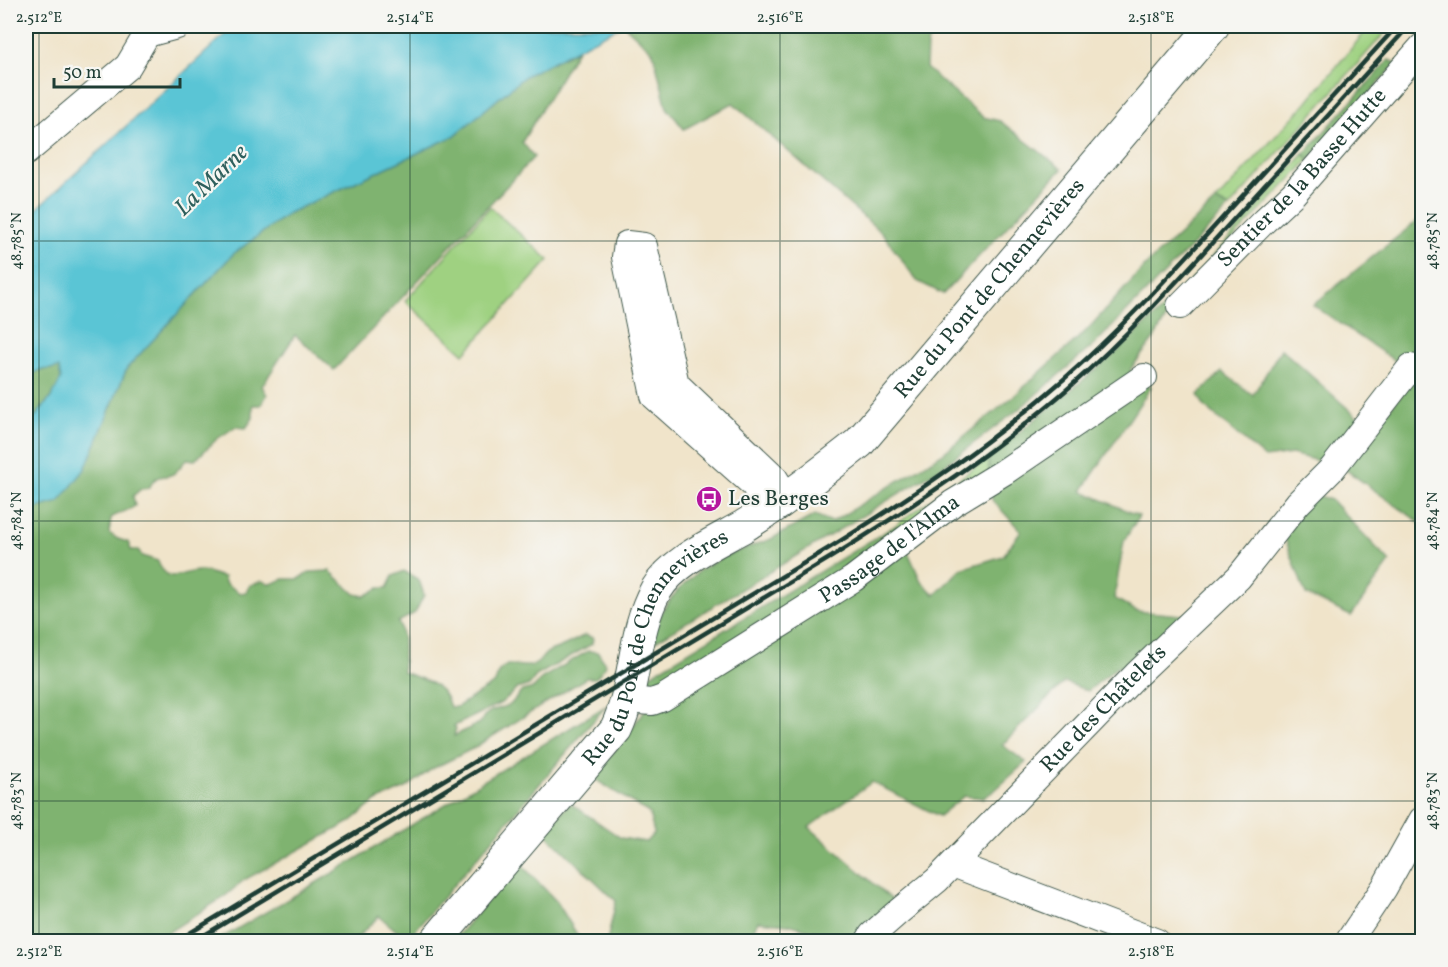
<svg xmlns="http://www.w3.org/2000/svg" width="1448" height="967" font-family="Vollkorn,serif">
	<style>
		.green { fill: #9fd181; stroke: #5f875a; stroke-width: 1.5 }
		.forest { fill: #7fb36f; stroke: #4f7852; stroke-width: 1.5 }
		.water { fill: #5ac5d5; stroke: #3c8184; stroke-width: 1.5 }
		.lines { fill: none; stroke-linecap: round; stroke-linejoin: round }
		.minor-casing { stroke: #3e564a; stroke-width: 28 }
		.major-casing { stroke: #3e564a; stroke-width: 34 }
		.minor { stroke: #fff; stroke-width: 26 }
		.major { stroke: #fff; stroke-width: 32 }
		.rail { stroke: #1f3d34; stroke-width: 4.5 }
		.ticks { fill: none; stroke: #1f3d34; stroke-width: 1.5; stroke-opacity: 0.45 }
		.labels { text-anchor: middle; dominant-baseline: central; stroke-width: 4.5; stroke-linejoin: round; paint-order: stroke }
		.street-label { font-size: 22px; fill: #1f3d34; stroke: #f6f6f2 }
		.poi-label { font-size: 22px; fill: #1f3d34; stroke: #f6f6f2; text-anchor: start }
		.water-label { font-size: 24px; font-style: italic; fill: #2e5f5c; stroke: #f6f6f2 }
		.neatline { fill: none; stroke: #1f3d34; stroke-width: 2 }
		.ticks-label { font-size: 15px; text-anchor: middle; fill: #1f3d34 }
	</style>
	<rect width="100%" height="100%" fill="#f6f6f2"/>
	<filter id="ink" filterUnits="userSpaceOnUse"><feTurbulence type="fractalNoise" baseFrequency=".0167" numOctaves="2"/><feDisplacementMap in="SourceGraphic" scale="12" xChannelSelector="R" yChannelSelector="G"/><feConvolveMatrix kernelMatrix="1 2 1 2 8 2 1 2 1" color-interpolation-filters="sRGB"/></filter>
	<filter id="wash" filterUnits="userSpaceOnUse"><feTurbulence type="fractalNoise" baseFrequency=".008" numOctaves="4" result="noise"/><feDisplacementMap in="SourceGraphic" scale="24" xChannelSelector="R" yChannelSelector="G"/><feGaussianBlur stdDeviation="1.35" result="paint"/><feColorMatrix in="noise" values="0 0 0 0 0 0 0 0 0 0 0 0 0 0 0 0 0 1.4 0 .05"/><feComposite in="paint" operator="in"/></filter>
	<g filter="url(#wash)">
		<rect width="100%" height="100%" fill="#f0e4ca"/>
		<!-- green -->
		<g class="green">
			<polygon points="1370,26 1391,26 1229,208 1216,201 1307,102"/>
			<polygon points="1304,154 1309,160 1184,289"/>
			<polygon points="490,207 549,260 464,354 405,301"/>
			<polygon points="988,458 989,473 898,530 896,525"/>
		</g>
		<!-- forest -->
		<g class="forest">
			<polygon points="625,26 937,26 927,44 926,68 983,117 1000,121 1062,169 943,294 917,281 883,234 733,103 684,129 667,108 653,52"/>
			<path d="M577,50L522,142L534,157L334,370L295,335L262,386L267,395L261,405H253V418L246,428L235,427L217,439L195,460L187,459C183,463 178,471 173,474C160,480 158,471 149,488L141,489L133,496L135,506C127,512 119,512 111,518L109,533L118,539L128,542L131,550H138L142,556L158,561C169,589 182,569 202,571C208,571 216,576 224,577L225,583L240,593L246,592L250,585L262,581L271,584L284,579H299L310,572L330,571L355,594L365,596L379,588H387L393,576L404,571L419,580L424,595L415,613L398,622C406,638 402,655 403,672C425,681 443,682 450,707H457L495,683L499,671L507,665C515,664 529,669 536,664C541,661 544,653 550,651C562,647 574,641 585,635L593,638L592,644L536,676L529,685L517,689L501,703L454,726L456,728L454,736L480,723L484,716L491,711L510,705L522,691L534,688L542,678L588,651L598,652L606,665L596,678H586L472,749L432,769L406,788L376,801L350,822L244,880L224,897L164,935L149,942H26V511L85,469L127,368L233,254L289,213L454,136L525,76Z"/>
			<polygon points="1389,60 1397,63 1309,160 1304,154"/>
			<polygon points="1216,201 1229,208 1096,343 1018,410 938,470 649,645 663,609 678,590 700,570 725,556 771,539 815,515 832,522 942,454 1014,396 1087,330 1146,265"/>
			<polygon points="1422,217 1422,524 1343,468 1292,454 1265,458 1205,407 1198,395 1222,372 1253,395 1281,349 1372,430 1417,376 1313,305"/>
			<polygon points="1184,289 1153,340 1130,370 1151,387 1082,491 1139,516 1124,541 1114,598 1136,611 1193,616 1135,667 1117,667 1088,691 1064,682 1002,745 1026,762 994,791 983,798 964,796 939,816 872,782 809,827 897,904 858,941 838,941 821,933 788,924 758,921 751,935 761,941 713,941 709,939 705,942 607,941 616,901 544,832 570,803 621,838 646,842 654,833 649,813 593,778 646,709 642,694 644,679 896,525 921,581 935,595 961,569 1003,556 1021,531 992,500 988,458 1111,357"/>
			<polygon points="59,368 62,379 52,396 26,428 26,377 40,370"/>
			<polygon points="1309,493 1331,500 1390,562 1351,616 1306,595 1281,528"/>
			<polygon points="606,706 407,940 379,916 354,941 216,941 338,870"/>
			<polygon points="520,863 557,902 581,941 452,942"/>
		</g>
		<!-- water -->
		<polygon class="water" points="234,26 621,26 525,76 454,136 289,213 233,254 127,368 85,469 59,502 26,511 26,428 52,396 61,379 59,368 40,370 26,377 26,219"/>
	</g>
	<g filter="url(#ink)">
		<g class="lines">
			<!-- minor casing -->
			<g class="minor-casing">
				<g id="minor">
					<polyline points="26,152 128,66 147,34 177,26"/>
					<path id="s1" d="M1180,306L1264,221L1293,194L1422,47"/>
					<polyline points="767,511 754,485 654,396 625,257 627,244 644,246 676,384 774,477 787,498"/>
					<path id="s2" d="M627,700L652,702L663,698L853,579L953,503L1004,472L1144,377"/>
					<polyline points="953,864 1157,942"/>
					<path id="s3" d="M868,942L872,935L897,913L937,880L1136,675L1239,577L1298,503L1332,469L1411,367"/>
					<polyline points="1348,942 1384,888 1422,820"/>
				</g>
			</g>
			<!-- major casing -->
			<g class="major-casing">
				<g id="major">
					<path id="s4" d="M435,942L616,729C637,685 632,633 656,590C673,561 716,542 744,526C758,517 773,508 786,498C811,481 835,462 859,443L1213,26"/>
				</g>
			</g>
			<!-- minor -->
			<use href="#minor" class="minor"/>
			<!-- major -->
			<use href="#major" class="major"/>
			<!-- rail -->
			<g class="rail">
				<path d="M175,942L829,548C911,497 991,443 1064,379C1118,332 1166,279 1214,227C1275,160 1336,93 1397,26"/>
				<path d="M193,942L833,556C916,504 998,450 1072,385C1125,338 1173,286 1221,233C1284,165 1346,95 1409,26"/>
			</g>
		</g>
	</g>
	<!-- ticks -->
	<path class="ticks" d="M39,26V942M410,26V942M780,26V942M1151,26V942M26,241H1422M26,521H1422M26,801H1422"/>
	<!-- icons -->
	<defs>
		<g id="bus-disc" transform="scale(1.35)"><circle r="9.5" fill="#b5179e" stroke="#f6f6f2"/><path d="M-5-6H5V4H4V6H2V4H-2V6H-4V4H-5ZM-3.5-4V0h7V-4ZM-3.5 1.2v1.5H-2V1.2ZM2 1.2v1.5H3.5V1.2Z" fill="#fff"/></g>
	</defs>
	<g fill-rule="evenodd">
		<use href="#bus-disc" x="709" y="499"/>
	</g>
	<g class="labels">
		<!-- street labels -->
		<g class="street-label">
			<text stroke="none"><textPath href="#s1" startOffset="177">Sentier de la Basse Hutte</textPath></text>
			<text stroke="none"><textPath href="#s4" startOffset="879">Rue du Pont de Chennevières</textPath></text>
			<text stroke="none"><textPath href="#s2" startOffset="308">Passage de l'Alma</textPath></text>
			<text stroke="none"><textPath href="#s4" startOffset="375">Rue du Pont de Chennevières</textPath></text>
			<text stroke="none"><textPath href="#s3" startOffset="332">Rue des Châtelets</textPath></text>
		</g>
		<!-- poi labels -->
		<g class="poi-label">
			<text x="728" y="499">Les Berges</text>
		</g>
		<!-- water labels -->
		<g class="water-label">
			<text transform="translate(212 181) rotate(-44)">La Marne</text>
		</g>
	</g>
	<!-- margin -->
	<rect width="1448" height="967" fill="none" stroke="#f6f6f2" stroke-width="66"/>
	<!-- scale -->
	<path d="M54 78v9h126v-9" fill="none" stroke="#1f3d34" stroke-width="3"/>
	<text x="63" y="78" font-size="18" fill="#1f3d34" stroke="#f6f6f2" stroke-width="4.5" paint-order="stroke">50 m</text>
	<rect x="33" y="33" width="1382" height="901" class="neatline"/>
	<g class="ticks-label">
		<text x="39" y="22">2.512°E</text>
		<text x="410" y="22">2.514°E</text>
		<text x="780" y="22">2.516°E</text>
		<text x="1151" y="22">2.518°E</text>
		<text transform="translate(16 241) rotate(-90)" y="5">48.785°N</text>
		<text transform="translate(1432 241) rotate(-90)" y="5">48.785°N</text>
		<text transform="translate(16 521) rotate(-90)" y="5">48.784°N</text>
		<text transform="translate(1432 521) rotate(-90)" y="5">48.784°N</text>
		<text transform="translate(16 801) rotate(-90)" y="5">48.783°N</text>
		<text transform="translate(1432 801) rotate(-90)" y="5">48.783°N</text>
		<text x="39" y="956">2.512°E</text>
		<text x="410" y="956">2.514°E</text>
		<text x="780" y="956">2.516°E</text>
		<text x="1151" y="956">2.518°E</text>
	</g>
</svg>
